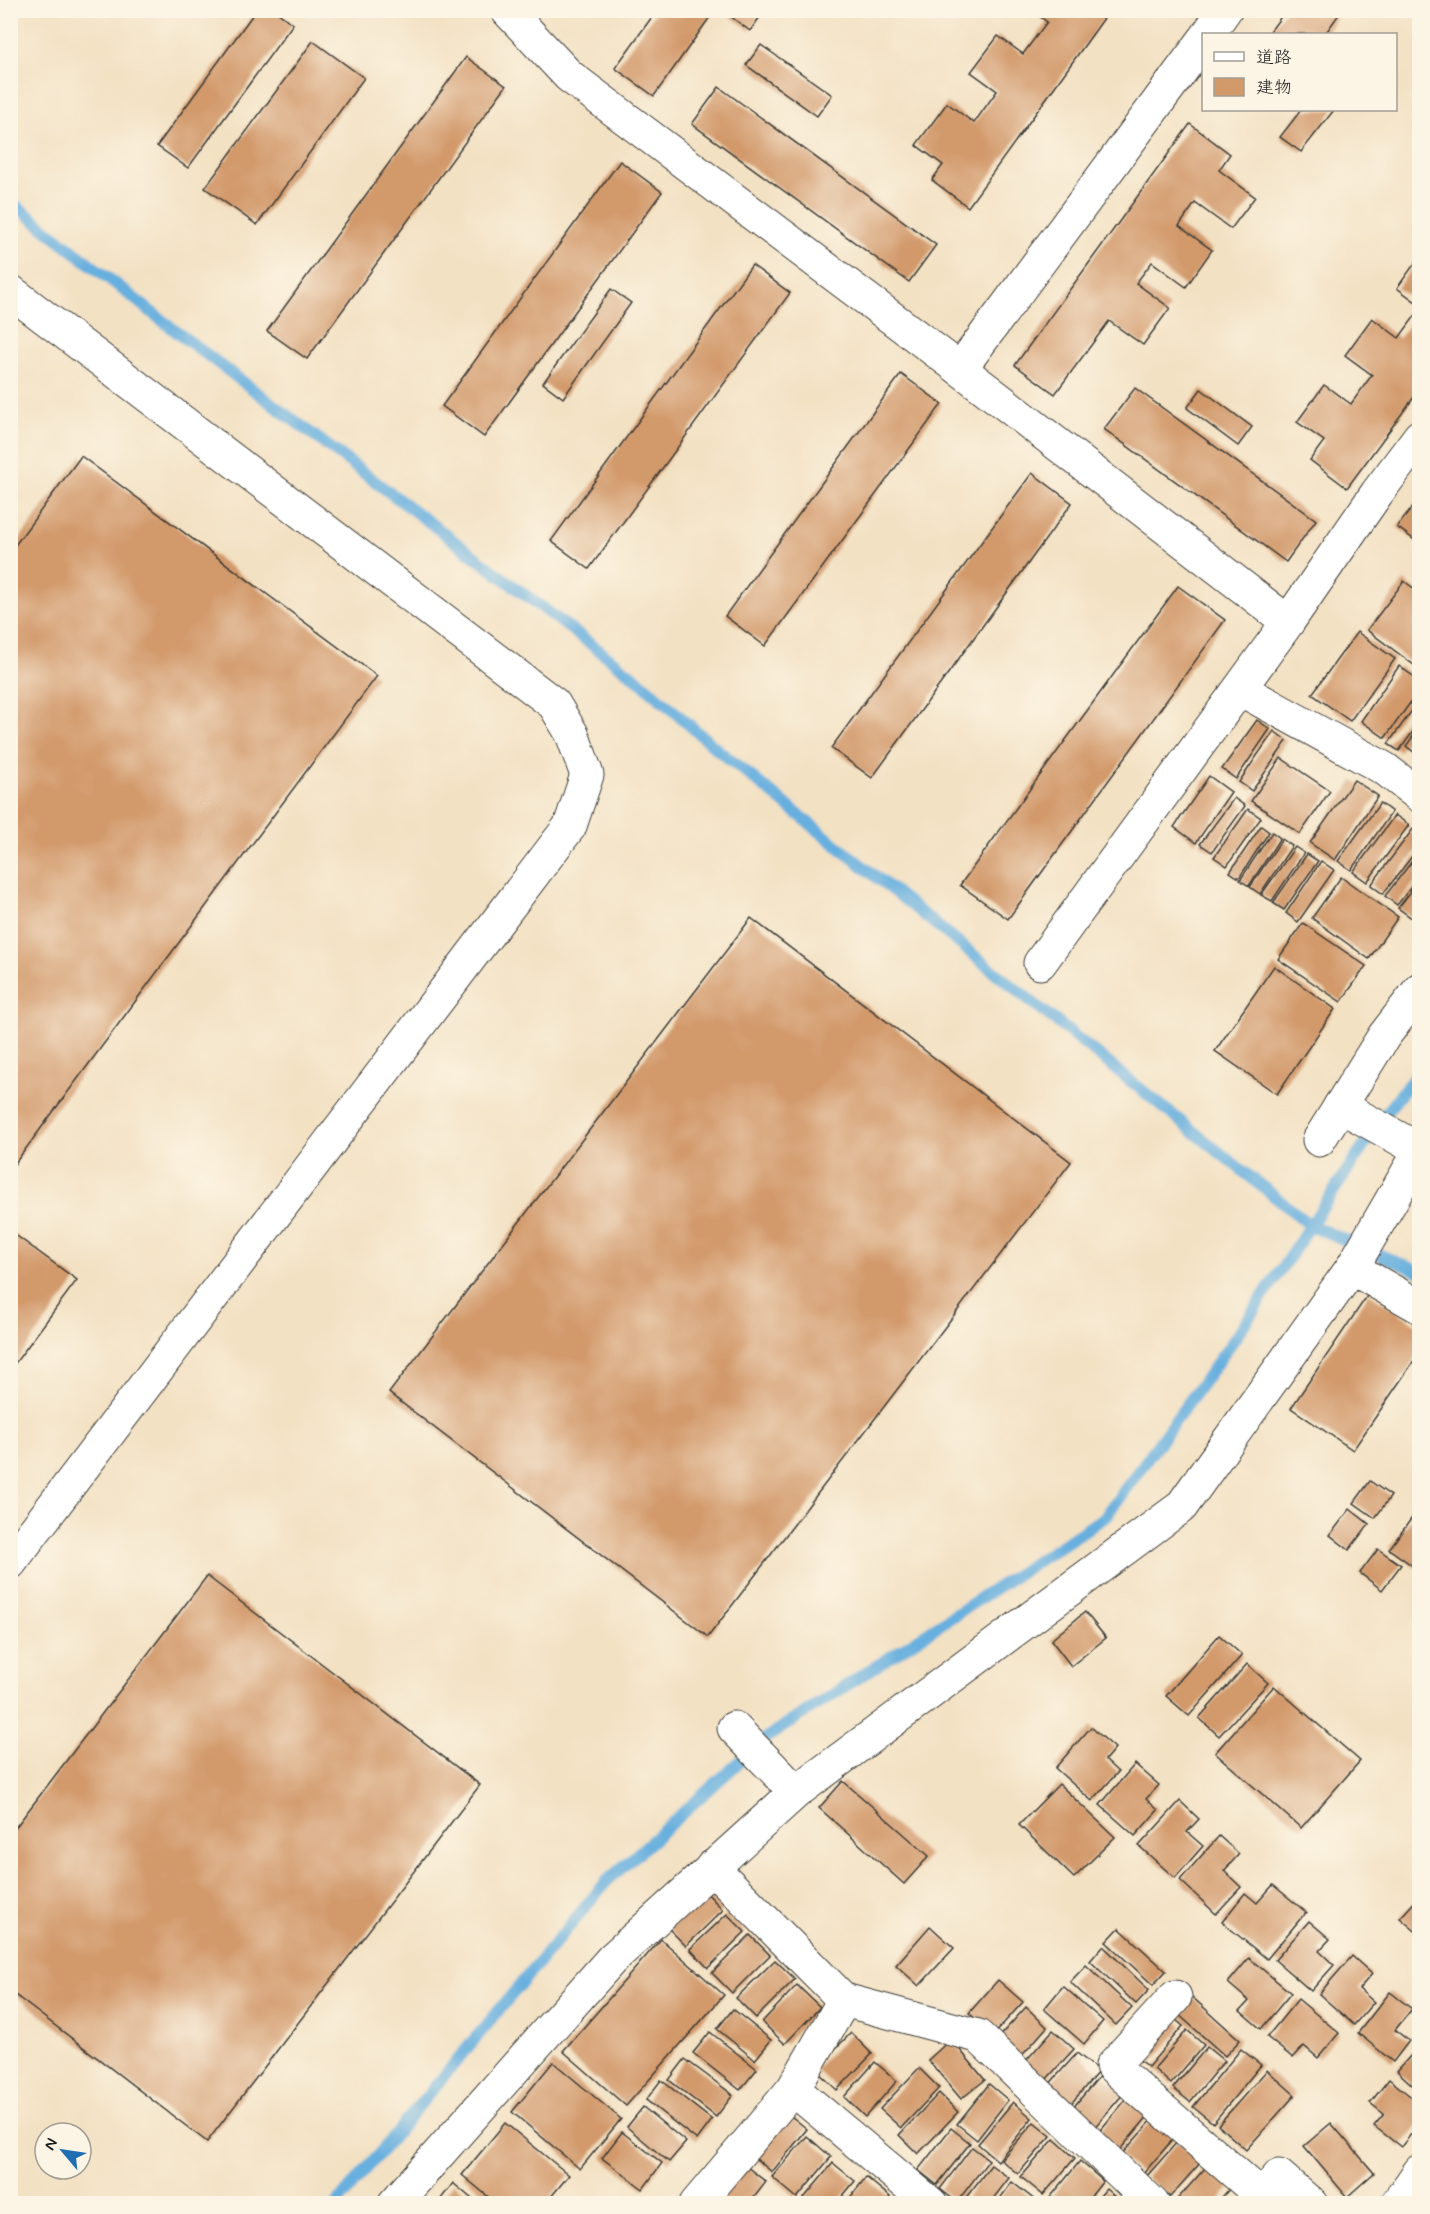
<svg xmlns="http://www.w3.org/2000/svg" width="1430" height="2214" font-family="Mynerve,'Klee One',sans-serif">
	<style>
		.lines { fill: none; stroke-linecap: round; stroke-linejoin: round }
		.stream { stroke: #66afde; stroke-width: 12 }
		.building { fill: #d2996a }
		.street-casing { stroke: #3c3a35; stroke-width: 35 }
		.street { stroke: #fff; stroke-width: 33 }
	</style>
	<rect width="100%" height="100%" fill="#fcf5e5"/>
	<filter id="ink" filterUnits="userSpaceOnUse"><feTurbulence type="fractalNoise" baseFrequency=".0167" numOctaves="2"/><feDisplacementMap in="SourceGraphic" scale="12" xChannelSelector="R" yChannelSelector="G"/><feConvolveMatrix kernelMatrix="1 2 1 2 8 2 1 2 1" color-interpolation-filters="sRGB"/></filter>
	<filter id="wash" filterUnits="userSpaceOnUse"><feTurbulence type="fractalNoise" baseFrequency=".008" numOctaves="4" result="noise"/><feDisplacementMap in="SourceGraphic" scale="24" xChannelSelector="R" yChannelSelector="G"/><feGaussianBlur stdDeviation="1.35" result="paint"/><feColorMatrix in="noise" values="0 0 0 0 0 0 0 0 0 0 0 0 0 0 0 0 0 1.4 0 .05"/><feComposite in="paint" operator="in"/></filter>
	<g filter="url(#wash)">
		<rect width="100%" height="100%" fill="#f3e1c3"/>
		<g class="lines">
			<!-- stream -->
			<g class="stream">
				<polyline points="10,201 182,336 641,682 713,746 1310,1225 1420,1272"/>
				<polyline points="337,2204 606,1882 766,1738 1105,1517 1233,1341 1388,1110 1420,1070"/>
			</g>
		</g>
		<g id="blocks">
			<!-- building -->
			<g class="building">
				<polygon points="256,10 274,10 293,24 188,168 157,146"/>
				<polygon points="657,10 715,10 654,96 615,68"/>
				<polygon points="722,10 765,10 750,31"/>
				<polygon points="1031,10 1110,10 968,207 932,180 943,165 916,145 947,103 974,123 997,91 971,72 998,36 1023,54 1047,22"/>
				<polygon points="1286,10 1342,10 1325,34 1268,34"/>
				<polygon points="313,41 364,78 257,225 205,188"/>
				<polygon points="761,45 832,95 817,116 746,65"/>
				<polygon points="466,57 506,86 307,359 267,331"/>
				<polygon points="719,87 936,245 909,282 692,124"/>
				<polygon points="1301,110 1334,110 1301,152 1280,137"/>
				<polygon points="1190,124 1230,154 1219,170 1255,197 1231,229 1195,203 1179,226 1212,250 1186,287 1152,262 1136,283 1170,308 1143,345 1109,321 1055,394 1015,365"/>
				<polygon points="620,161 662,192 484,437 442,406"/>
				<polygon points="1420,256 1420,305 1397,288"/>
				<polygon points="752,265 790,293 589,569 551,541"/>
				<polygon points="611,289 631,303 563,398 543,383"/>
				<polygon points="1420,309 1420,389 1347,488 1310,460 1324,441 1297,422 1324,385 1351,404 1372,375 1345,355 1372,318 1399,338"/>
				<polygon points="901,374 942,404 765,646 725,616"/>
				<polygon points="1135,388 1316,520 1286,562 1104,429"/>
				<polygon points="1201,389 1252,427 1238,446 1187,408"/>
				<polygon points="81,456 377,676 10,1170 10,552"/>
				<polygon points="1032,473 1072,503 872,778 831,748"/>
				<polygon points="1420,498 1420,544 1397,527"/>
				<polygon points="1404,581 1420,593 1420,666 1418,668 1367,630"/>
				<polygon points="1178,586 1225,620 1008,919 960,885"/>
				<polygon points="1357,632 1395,659 1350,721 1312,694"/>
				<polygon points="1399,666 1420,681 1420,689 1385,738 1361,721"/>
				<polygon points="1420,699 1420,722 1399,751 1388,744"/>
				<polygon points="1257,720 1270,729 1236,779 1222,769"/>
				<polygon points="1420,727 1420,753 1418,755 1406,746"/>
				<polygon points="1274,731 1287,741 1252,791 1239,782"/>
				<polygon points="1281,758 1330,791 1300,834 1251,801"/>
				<polygon points="1209,776 1231,792 1196,843 1174,827"/>
				<polygon points="1354,780 1378,796 1335,860 1310,843"/>
				<polygon points="1234,798 1245,806 1212,852 1200,844"/>
				<polygon points="1380,803 1392,812 1351,870 1338,861"/>
				<polygon points="1248,809 1261,818 1227,866 1214,857"/>
				<polygon points="1395,815 1409,825 1367,882 1353,872"/>
				<polygon points="1261,826 1269,832 1239,878 1230,872"/>
				<polygon points="1413,829 1420,834 1420,846 1383,894 1371,885"/>
				<polygon points="1272,832 1280,838 1249,886 1240,880"/>
				<polygon points="1282,839 1292,846 1260,894 1250,887"/>
				<polygon points="1295,847 1304,853 1272,901 1261,895"/>
				<polygon points="1420,851 1420,876 1397,905 1385,896"/>
				<polygon points="1307,854 1318,861 1284,910 1273,903"/>
				<polygon points="1321,861 1334,870 1298,922 1286,913"/>
				<polygon points="1341,877 1398,917 1369,959 1312,918"/>
				<polygon points="1420,880 1420,910 1413,919 1398,908"/>
				<polygon points="751,918 1071,1162 708,1637 389,1393"/>
				<polygon points="1303,923 1366,966 1341,1002 1278,959"/>
				<polygon points="1274,966 1335,1009 1277,1094 1215,1051"/>
				<polygon points="10,1231 77,1280 10,1370"/>
				<polygon points="1369,1293 1420,1327 1420,1352 1353,1450 1291,1408"/>
				<polygon points="1370,1481 1391,1496 1375,1518 1354,1503"/>
				<polygon points="1350,1509 1369,1524 1349,1550 1330,1535"/>
				<polygon points="1417,1511 1420,1513 1420,1571 1389,1549"/>
				<polygon points="1378,1549 1401,1565 1382,1590 1360,1573"/>
				<polygon points="207,1576 480,1785 207,2142 10,1991 10,1831 12,1832"/>
				<polygon points="1085,1612 1106,1638 1071,1666 1051,1640"/>
				<polygon points="1219,1635 1242,1655 1189,1716 1166,1696"/>
				<polygon points="1247,1664 1268,1683 1219,1736 1199,1718"/>
				<polygon points="1274,1686 1360,1761 1301,1828 1215,1753"/>
				<polygon points="1091,1727 1115,1748 1105,1760 1118,1772 1092,1801 1055,1768"/>
				<polygon points="1135,1764 1159,1785 1146,1799 1158,1810 1135,1836 1100,1805"/>
				<polygon points="843,1781 929,1856 904,1884 819,1808"/>
				<polygon points="1059,1784 1115,1837 1074,1878 1019,1825"/>
				<polygon points="1180,1801 1199,1819 1187,1832 1203,1846 1175,1878 1139,1846"/>
				<polygon points="1219,1836 1239,1854 1224,1871 1241,1887 1216,1914 1180,1880"/>
				<polygon points="1273,1885 1306,1912 1267,1959 1222,1922 1245,1893 1257,1903"/>
				<polygon points="705,1891 723,1910 686,1946 668,1928"/>
				<polygon points="1420,1896 1420,1935 1400,1918"/>
				<polygon points="727,1914 745,1932 708,1968 690,1949"/>
				<polygon points="1309,1921 1330,1939 1319,1951 1334,1965 1311,1991 1275,1960"/>
				<polygon points="930,1926 954,1948 919,1986 896,1965"/>
				<polygon points="1119,1928 1166,1971 1153,1985 1106,1942"/>
				<polygon points="750,1935 770,1955 732,1993 712,1973"/>
				<polygon points="661,1939 724,1995 626,2106 563,2051"/>
				<polygon points="1103,1946 1149,1990 1136,2004 1090,1961"/>
				<polygon points="1352,1956 1372,1974 1359,1989 1374,2002 1354,2025 1319,1994"/>
				<polygon points="1249,1958 1291,1993 1261,2029 1240,2011 1249,2001 1228,1983"/>
				<polygon points="775,1960 795,1979 756,2018 736,1998"/>
				<polygon points="1086,1965 1132,2008 1116,2025 1070,1982"/>
				<polygon points="998,1980 1023,2002 993,2035 969,2013"/>
				<polygon points="797,1985 820,2007 785,2044 762,2022"/>
				<polygon points="1063,1986 1103,2021 1084,2044 1044,2009"/>
				<polygon points="1390,1992 1412,2009 1395,2030 1409,2041 1393,2062 1358,2033"/>
				<polygon points="1191,1996 1240,2040 1225,2056 1177,2013"/>
				<polygon points="1298,1999 1339,2033 1318,2058 1304,2046 1293,2058 1267,2037"/>
				<polygon points="1026,2007 1047,2027 1018,2060 996,2040"/>
				<polygon points="733,2009 771,2040 755,2060 717,2029"/>
				<polygon points="1168,2013 1183,2026 1148,2067 1133,2055"/>
				<polygon points="1053,2030 1074,2049 1043,2083 1023,2064"/>
				<polygon points="1187,2030 1204,2045 1171,2084 1154,2069"/>
				<polygon points="710,2032 757,2069 740,2090 693,2053"/>
				<polygon points="851,2033 872,2054 837,2090 815,2069"/>
				<polygon points="951,2039 985,2080 961,2099 928,2060"/>
				<polygon points="1420,2045 1420,2092 1397,2071"/>
				<polygon points="1207,2047 1224,2061 1190,2102 1173,2088"/>
				<polygon points="1241,2049 1261,2065 1213,2123 1193,2107"/>
				<polygon points="1077,2053 1099,2071 1068,2107 1046,2088"/>
				<polygon points="685,2059 733,2095 716,2117 669,2080"/>
				<polygon points="553,2062 621,2119 580,2169 512,2112"/>
				<polygon points="875,2062 897,2081 865,2117 844,2097"/>
				<polygon points="919,2068 939,2088 901,2128 880,2109"/>
				<polygon points="1267,2070 1295,2095 1246,2150 1218,2125"/>
				<polygon points="1102,2073 1124,2093 1093,2129 1071,2110"/>
				<polygon points="1389,2079 1420,2104 1420,2123 1401,2147 1374,2126 1384,2114 1370,2103"/>
				<polygon points="661,2080 712,2120 697,2140 646,2100"/>
				<polygon points="989,2084 1008,2100 977,2140 957,2124"/>
				<polygon points="939,2093 958,2112 918,2154 899,2135"/>
				<polygon points="1128,2097 1149,2115 1118,2152 1097,2134"/>
				<polygon points="1013,2102 1032,2118 998,2161 978,2144"/>
				<polygon points="643,2107 686,2142 669,2162 627,2127"/>
				<polygon points="785,2111 807,2129 772,2172 750,2154"/>
				<polygon points="1153,2119 1174,2138 1142,2175 1120,2156"/>
				<polygon points="1034,2122 1051,2136 1018,2174 1001,2160"/>
				<polygon points="505,2123 569,2175 545,2204 497,2204 462,2175"/>
				<polygon points="1331,2123 1374,2173 1347,2197 1304,2146"/>
				<polygon points="951,2128 970,2143 937,2185 918,2170"/>
				<polygon points="622,2132 662,2163 643,2189 602,2158"/>
				<polygon points="807,2136 831,2157 797,2198 772,2177"/>
				<polygon points="1054,2139 1075,2158 1043,2195 1021,2177"/>
				<polygon points="1178,2141 1201,2162 1170,2197 1146,2177"/>
				<polygon points="972,2147 989,2160 957,2202 940,2189"/>
				<polygon points="1080,2161 1103,2181 1085,2204 1052,2204 1048,2200"/>
				<polygon points="742,2163 766,2182 749,2204 711,2204"/>
				<polygon points="833,2163 855,2181 836,2204 799,2204"/>
				<polygon points="991,2165 1009,2178 989,2204 961,2204"/>
				<polygon points="1207,2166 1231,2187 1216,2204 1173,2204"/>
				<polygon points="866,2177 890,2197 885,2204 845,2204"/>
				<polygon points="1012,2182 1036,2201 1034,2204 996,2204"/>
				<polygon points="453,2183 478,2204 437,2204"/>
				<polygon points="1106,2189 1123,2204 1093,2204"/>
			</g>
		</g>
	</g>
	<g filter="url(#ink)">
		<use href="#blocks" fill-opacity="0" stroke="#3c3a35" stroke-width="1.5"/>
		<g class="lines">
			<!-- street casing -->
			<g class="street-casing">
				<g id="street">
					<polyline points="507,10 569,76 960,369 1288,622"/>
					<polyline points="1208,34 1225,10"/>
					<polyline points="10,291 554,704 572,734 587,775 570,826 10,1563"/>
					<polyline points="960,369 1204,40"/>
					<polyline points="1240,689 1385,769 1420,796"/>
					<polyline points="1040,963 1288,622 1377,493 1420,436"/>
					<polyline points="1340,1106 1420,1150"/>
					<polyline points="1319,1140 1384,1036 1420,989"/>
					<polyline points="1352,1268 1420,1307"/>
					<polyline points="734,1728 796,1792"/>
					<polyline points="1175,1997 1112,2066 1263,2197"/>
					<polyline points="844,2000 978,2036 1153,2204"/>
					<polyline points="793,2089 931,2204"/>
					<polyline points="394,2204 612,1959 796,1792 1181,1507 1352,1268 1420,1151"/>
					<polyline points="696,2204 793,2089 844,2000 712,1867"/>
					<polyline points="1257,2204 1279,2176 1311,2204"/>
					<polyline points="1397,2204 1420,2171"/>
				</g>
			</g>
			<!-- street -->
			<use href="#street" class="street"/>
		</g>
	</g>
	<!-- margin -->
	<rect width="1430" height="2214" fill="none" stroke="#fcf5e5" stroke-width="36"/>
	<!-- legend -->
	<rect x="1202" y="33" width="195" height="78" fill="#fcf5e5" stroke="#a29e95" stroke-width="1.5"/>
	<rect x="1214" y="52" width="30" height="9" fill="#ffffff" stroke="#a29e95" stroke-width="1.5"/>
	<text x="1256" y="63" font-size="18" fill="#1c1c1c">道路</text>
	<rect x="1214" y="78" width="30" height="18" fill="#d2996a" stroke="#a29e95" stroke-width="1.5"/>
	<text x="1256" y="93" font-size="18" fill="#1c1c1c">建物</text>
	<!-- north arrow -->
	<g transform="translate(63 2151) rotate(299)"><circle r="28" fill="#fcf5e5" stroke="#a29e95" stroke-width="1.5"/>
	<path d="M0-4.5L10 22L0 15L-10 22Z" fill="#1f6fb2"/>
	<text y="-9" font-size="16" font-weight="bold" text-anchor="middle" fill="#1c1c1c">N</text>
	</g>
</svg>
